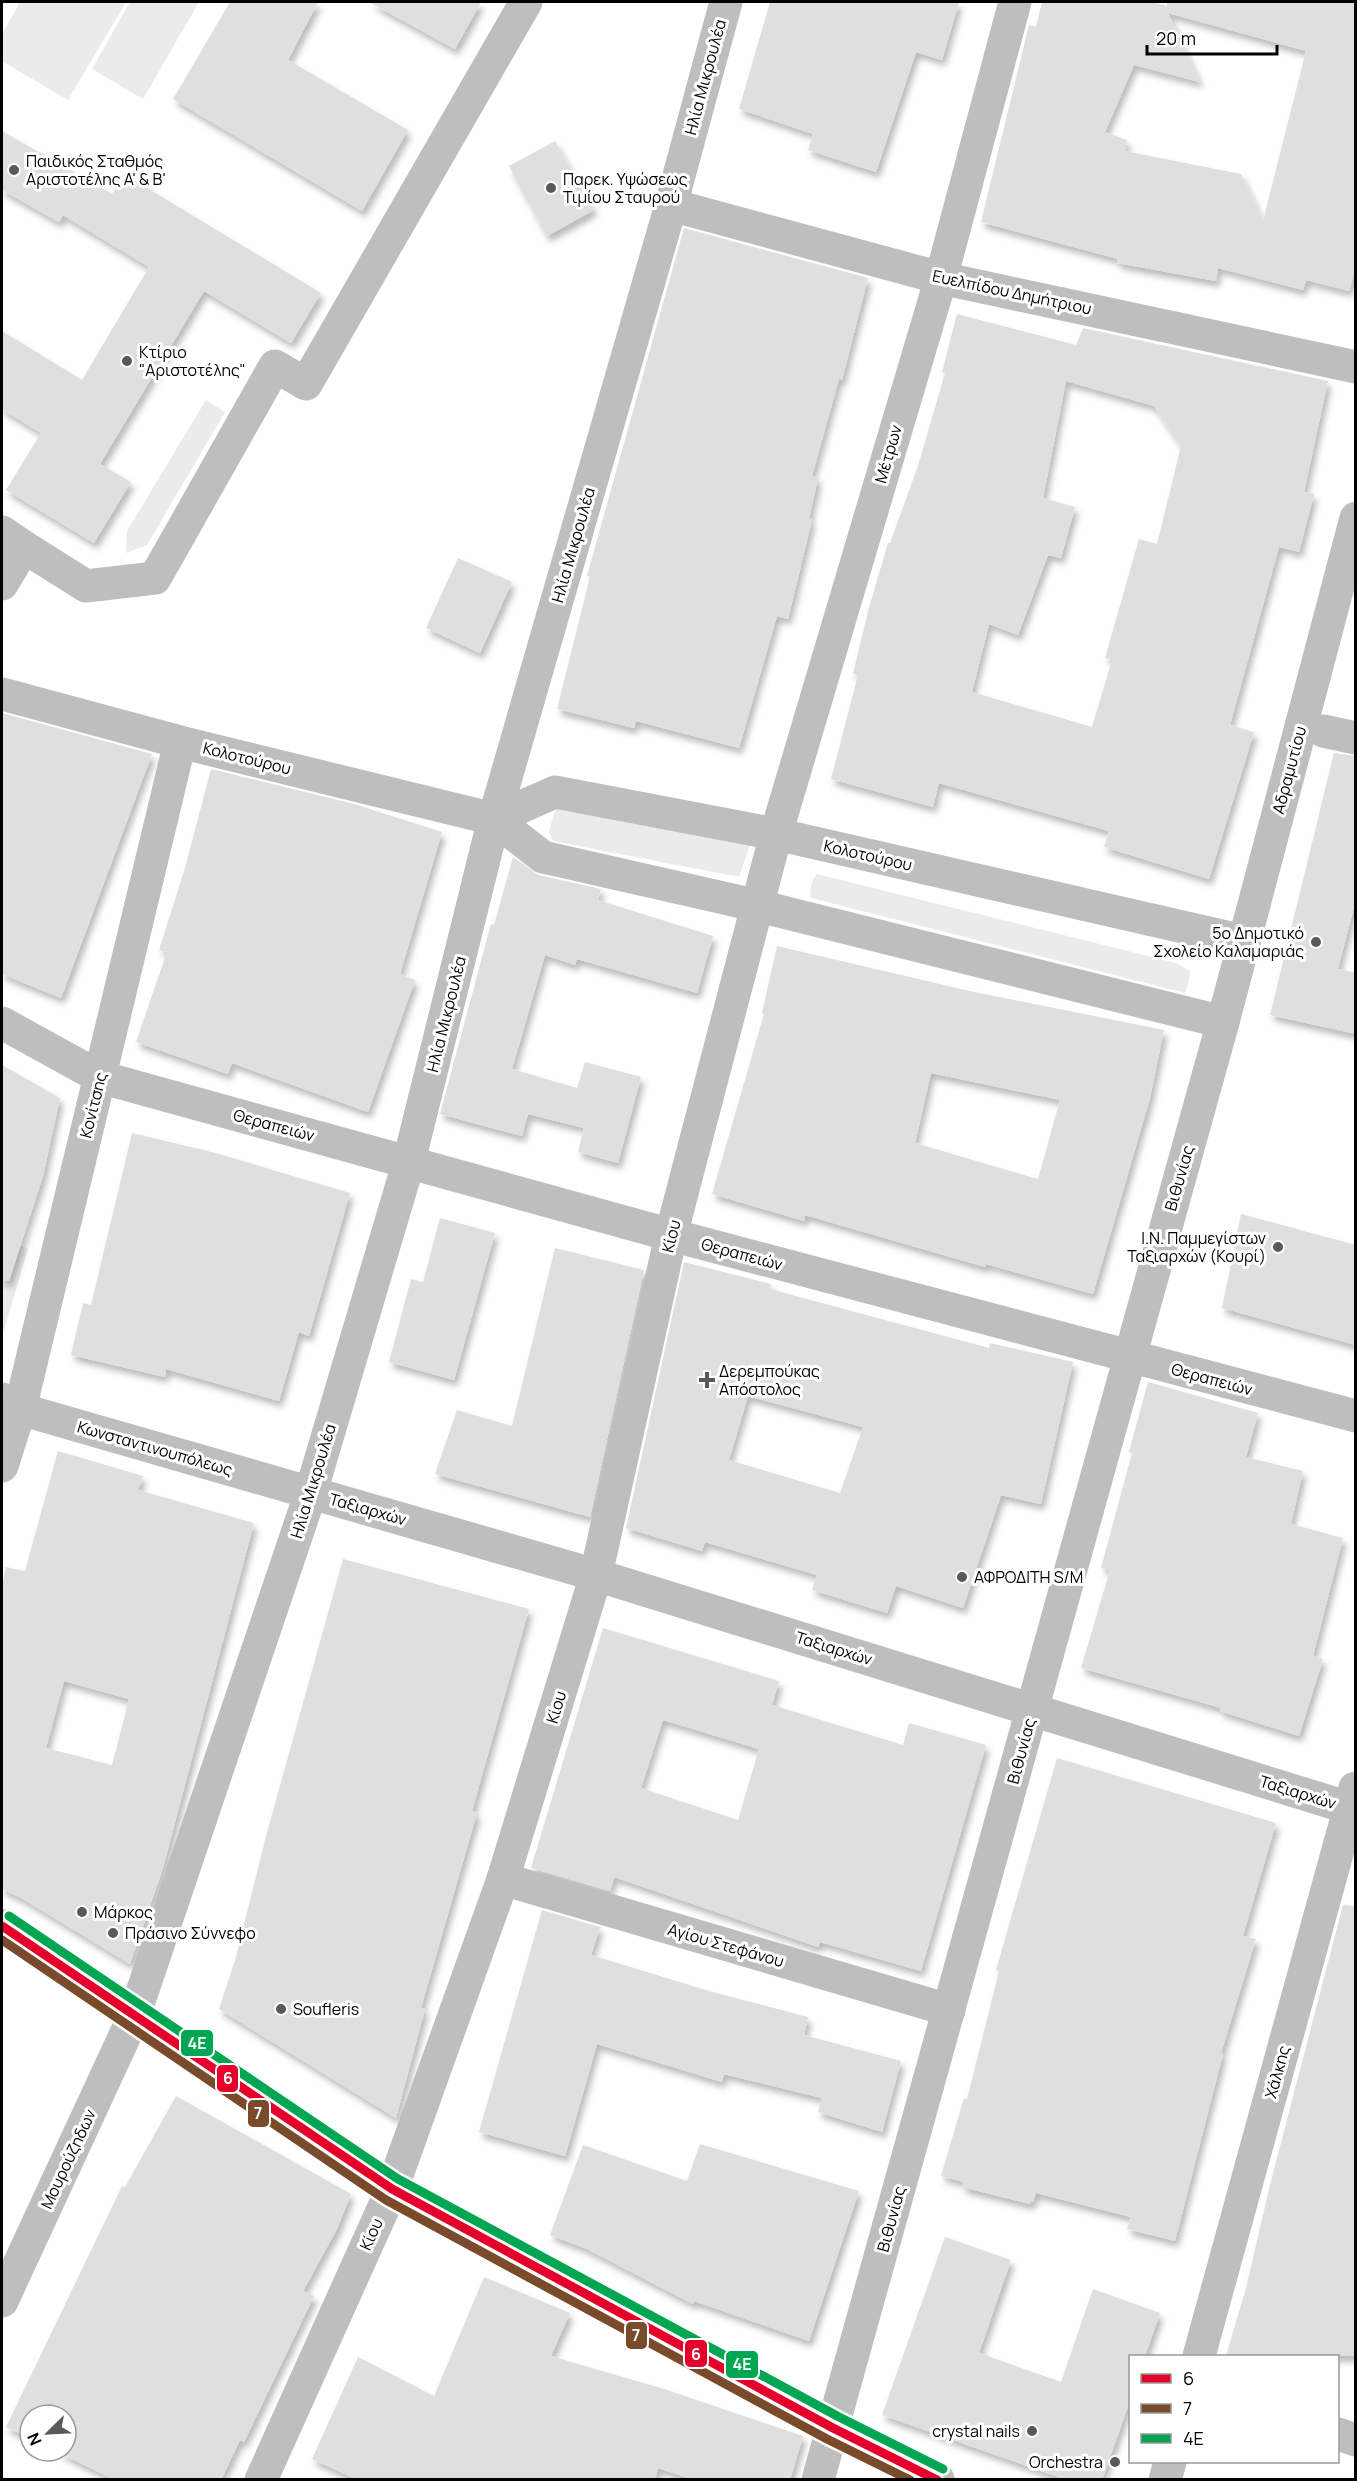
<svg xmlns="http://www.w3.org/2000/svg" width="1357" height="2481" font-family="Manrope,sans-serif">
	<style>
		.green { fill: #ebebeb }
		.building { fill: #dfdfdf; fill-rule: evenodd; filter: url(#shadow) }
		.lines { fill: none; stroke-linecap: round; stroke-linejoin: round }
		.major-casing { stroke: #dbdbdb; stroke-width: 34 }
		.minor { stroke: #bebebe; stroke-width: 33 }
		.major { stroke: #bebebe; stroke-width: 33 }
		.bus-1-casing { stroke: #fff; stroke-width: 14 }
		.bus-2-casing { stroke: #fff; stroke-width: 14 }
		.bus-3-casing { stroke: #fff; stroke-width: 14 }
		.bus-1 { stroke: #e4002b; stroke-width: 9 }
		.bus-2 { stroke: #7a4b2a; stroke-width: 9 }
		.bus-3 { stroke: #00a651; stroke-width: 9 }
		.poi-dot { fill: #595959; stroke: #fff; stroke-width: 2 }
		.labels { text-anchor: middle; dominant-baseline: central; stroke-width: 6; stroke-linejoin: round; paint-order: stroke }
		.street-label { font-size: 16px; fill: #000; stroke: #fff }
		.poi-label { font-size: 16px; fill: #000; stroke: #fff; text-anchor: start }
		.line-badge { stroke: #fff; stroke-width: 2 }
		.badge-label { font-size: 16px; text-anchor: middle; font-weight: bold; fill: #fff }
	</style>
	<defs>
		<filter id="shadow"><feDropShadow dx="3.5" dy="6" stdDeviation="3" flood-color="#0004"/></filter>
	</defs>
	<rect width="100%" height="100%" fill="#fff"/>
	<!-- green -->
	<g class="green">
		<polygon points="20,2 126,2 68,100 2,61 2,34"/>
		<polygon points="130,2 199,2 143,99 92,69"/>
		<polygon points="206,400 225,412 147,545 126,553 127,531"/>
		<polygon points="558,806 750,845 739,877 553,841 549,833 553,816"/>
		<path d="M817,874L1176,963L1190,971L1189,981L1185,993L811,898C809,888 811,882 817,874Z"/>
		<polygon points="2,1237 28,1249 2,1337"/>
	</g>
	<!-- building -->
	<g class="building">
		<polygon points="230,2 318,2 288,60 408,130 362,211 173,99"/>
		<polygon points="369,2 481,2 455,49"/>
		<polygon points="770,2 959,2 942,60 916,52 876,172 808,150 813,134 739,109"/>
		<path d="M1042,2H1151L1165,5L1166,8L1167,2H1356V267L1349,291L1306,280L1303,290L1218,268L1216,281L1117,263L1118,259L981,222L1029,25L1036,27ZM1168,13L1306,51L1263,221L1241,174L1125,151L1127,140L1105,132L1134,65L1200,82Z"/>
		<polygon points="2,131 112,194 124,174 321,293 291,343 204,291 100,464 131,482 94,543 6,490 41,433 2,409 2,331 82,380 149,267 63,215 59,222 2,190"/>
		<polygon points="555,141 594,210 547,236 509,166"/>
		<polygon points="684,228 868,278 842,380 839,379 812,476 818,478 809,519 812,520 788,619 777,616 739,748 636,721 634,728 557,709 590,577 587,576"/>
		<path d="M957,314L1076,345L1083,328L1328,381L1304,492L1314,494L1299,552L1279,547L1230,725L1254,732L1209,879L1104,847L1109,831L939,783L933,807L831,779L858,675L853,674L868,611L888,543H890L918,466L945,373L942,372ZM1066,381L1154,406L1181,446L1157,544L1139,539L1105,658L1112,660L1092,727L972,692L989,624L1018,635L1048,555L1061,558L1075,507L1043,498Z"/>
		<polygon points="458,558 512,582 480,653 426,628"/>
		<polygon points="2,713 152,754 61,998 2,974"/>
		<polygon points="1334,753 1356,756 1356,899 1338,969 1356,973 1356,1034 1270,1015"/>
		<polygon points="211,769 354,804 442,832 400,974 415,980 368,1112 232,1063 228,1074 136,1042 167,952 159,950 185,868"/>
		<polygon points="513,857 538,875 601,889 598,900 713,936 697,993 577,959 575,965 545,955 512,1069 577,1088 585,1062 641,1077 618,1163 578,1152 584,1128 528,1114 522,1136 440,1114 491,924 494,925"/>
		<path d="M777,946L974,992L1164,1030L1150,1098L1093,1294L986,1264L985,1267L805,1215L804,1221L712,1194L764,1014L762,1013ZM931,1073L1060,1100L1038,1179L915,1143Z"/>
		<polygon points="2,1065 60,1098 43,1176 9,1281 2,1280"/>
		<polygon points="132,1133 216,1153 350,1193 309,1336 299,1332 279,1401 166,1369 165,1377 71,1355 83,1303 91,1305"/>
		<polygon points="1241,1214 1356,1245 1356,1345 1222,1308"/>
		<polygon points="440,1218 495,1233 454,1380 389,1362 411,1279 423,1282"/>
		<polygon points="555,1248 644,1270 590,1517 435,1474 457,1410 512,1426"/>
		<path d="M684,1262L771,1284L770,1289L989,1348L990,1343L1073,1362L1041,1504L1001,1495L963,1608L896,1586L887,1613L812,1590L817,1575L705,1542L702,1551L626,1528ZM748,1396L863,1427L840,1493L729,1460Z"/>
		<polygon points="1148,1382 1258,1413 1246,1457 1303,1471 1291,1524 1343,1538 1313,1656 1323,1659 1299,1736 1220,1711 1221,1708 1081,1668 1110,1570 1101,1568 1132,1453 1129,1452"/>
		<path d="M58,1451L143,1476L138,1490L254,1523L163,1868L130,1964L23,1899L2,1889V1586L6,1567L25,1571ZM64,1681L129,1699L112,1765L46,1748Z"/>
		<polygon points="343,1559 529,1609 472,1811 477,1813 421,2008 425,2009 396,2118 219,2009 236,1957 266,1836"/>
		<path d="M603,1628L779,1681L772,1705L903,1745L909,1723L986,1745L921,1971L820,1942L818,1947L614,1877L610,1891L531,1868ZM663,1720L759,1749L738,1820L641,1788Z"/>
		<polygon points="1057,1758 1276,1823 1243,1936 1256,1939 1221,2053 1223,2054 1175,2241 1127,2229 1131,2217 1036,2193 1033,2202 1031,2201 1030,2204 962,2187 964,2182 941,2176 964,2098 967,2099 999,1971 996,1970"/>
		<polygon points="1343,1905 1356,1906 1356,2356 1226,2356 1246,2288 1270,2185"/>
		<polygon points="542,1910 600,1927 591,1955 709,1991 808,2017 804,2035 901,2061 882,2132 818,2112 822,2098 724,2074 722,2082 597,2044 565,2156 479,2132"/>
		<polygon points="176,2096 351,2194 337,2229 303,2291 314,2296 244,2442 240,2440 221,2480 115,2480 56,2451 66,2451 66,2415 30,2415 30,2438 6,2427 122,2186 125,2187"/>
		<polygon points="700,2144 859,2191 809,2341 694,2301 693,2304 587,2249 550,2235 583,2145 687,2181"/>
		<polygon points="945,2237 1011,2260 979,2353 1061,2382 1093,2289 1160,2313 1145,2356 1131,2356 1131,2398 1102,2480 1067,2480 882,2415"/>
		<polygon points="484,2277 570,2313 551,2356 664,2389 803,2436 790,2480 694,2480 658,2468 655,2480 358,2480 312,2459 358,2357 434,2396"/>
	</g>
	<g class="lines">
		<!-- major casing -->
		<g class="major-casing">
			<polyline id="major" points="2,1926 392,2189 833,2428 938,2480"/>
		</g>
		<!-- minor -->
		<g class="minor">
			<polyline points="671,205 941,278 1356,367"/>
			<polyline points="2,532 24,547 2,584"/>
			<polyline points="24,547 86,586 155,578 275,366 306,384 526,2"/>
			<polyline points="2,694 180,742 494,819 543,857 759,906 1223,1022"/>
			<polyline points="1323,731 1356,738"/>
			<polyline points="494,819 555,792 776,834 1244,941"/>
			<polyline points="2,1023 100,1077 671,1235 1356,1416"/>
			<polyline points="2,1399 20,1409 596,1575 1356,1810"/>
			<polyline points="2,1466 20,1409 180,742"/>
			<polyline points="503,1879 949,2010"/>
			<polyline points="2,2301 134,2016 311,1492 409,1161 494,819 671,205 726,2"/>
			<polyline points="1199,2356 1355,1788"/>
			<polyline points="1338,2434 1356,2440"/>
			<polyline points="261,2480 392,2189 503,1879 596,1575 671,1235 776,834 941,278 1015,2"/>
			<polyline points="818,2480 1223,1022 1356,518"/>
			<polyline points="1165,2480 1170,2462"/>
		</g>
		<!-- major -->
		<use href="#major" class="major"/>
		<!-- bus-1 casing -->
		<g class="bus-1-casing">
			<polyline id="bus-1" points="2,1926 392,2189 833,2428 937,2480"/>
		</g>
		<!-- bus-2 casing -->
		<g class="bus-2-casing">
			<polyline id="bus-2" points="2,1940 386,2200 827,2439 910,2480"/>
		</g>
		<!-- bus-3 casing -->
		<g class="bus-3-casing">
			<polyline id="bus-3" points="9,1916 398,2179 839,2417 943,2469"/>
		</g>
		<!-- bus-1 -->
		<use href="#bus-1" class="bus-1"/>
		<!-- bus-2 -->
		<use href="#bus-2" class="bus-2"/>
		<!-- bus-3 -->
		<use href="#bus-3" class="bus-3"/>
	</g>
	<!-- markers -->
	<g class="poi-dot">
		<circle cx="14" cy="170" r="6"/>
		<circle cx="551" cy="188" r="6"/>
		<circle cx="127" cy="361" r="6"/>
		<circle cx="1316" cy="942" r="6"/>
		<circle cx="1278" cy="1247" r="6"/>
		<path d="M704 1371h6v6h6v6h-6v6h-6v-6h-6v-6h6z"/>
		<circle cx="962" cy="1577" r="6"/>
		<circle cx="82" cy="1912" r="6"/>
		<circle cx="113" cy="1933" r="6"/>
		<circle cx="281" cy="2009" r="6"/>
		<circle cx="1032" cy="2431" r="6"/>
		<circle cx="1115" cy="2462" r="6"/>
	</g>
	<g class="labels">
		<!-- street labels -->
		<g class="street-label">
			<text transform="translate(705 77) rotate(-75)">Ηλία Μικρουλέα</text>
			<text transform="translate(1012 292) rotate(12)">Ευελπίδου Δημήτριου</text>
			<text transform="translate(888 454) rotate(-74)">Μέτρων</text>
			<text transform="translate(573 545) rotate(-74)">Ηλία Μικρουλέα</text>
			<text transform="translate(247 758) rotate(14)">Κολοτούρου</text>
			<text transform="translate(1289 770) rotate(-75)">Αδραμυτίου</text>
			<text transform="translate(868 855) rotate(13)">Κολοτούρου</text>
			<text transform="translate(446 1014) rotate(-76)">Ηλία Μικρουλέα</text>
			<text transform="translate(93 1105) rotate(-76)">Κονίτσης</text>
			<text transform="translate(274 1125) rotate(15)">Θεραπειών</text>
			<text transform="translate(1179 1178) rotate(-74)">Βιθυνίας</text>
			<text transform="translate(671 1236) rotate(-76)">Κίου</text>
			<text transform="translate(742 1254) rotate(15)">Θεραπειών</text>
			<text transform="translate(1212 1379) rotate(15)">Θεραπειών</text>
			<text transform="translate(155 1448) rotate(16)">Κωνσταντινουπόλεως</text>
			<text transform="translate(313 1481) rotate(-73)">Ηλία Μικρουλέα</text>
			<text transform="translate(368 1509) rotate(16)">Ταξιαρχών</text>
			<text transform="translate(834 1648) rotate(17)">Ταξιαρχών</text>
			<text transform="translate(556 1707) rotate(-73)">Κίου</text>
			<text transform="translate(1021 1751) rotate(-75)">Βιθυνίας</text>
			<text transform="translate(1298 1792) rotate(17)">Ταξιαρχών</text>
			<text transform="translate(726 1945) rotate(16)">Αγίου Στεφάνου</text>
			<text transform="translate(1277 2072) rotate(-75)">Χάλκης</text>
			<text transform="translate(68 2159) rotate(-65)">Μουρούζηδων</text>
			<text transform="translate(891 2219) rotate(-75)">Βιθυνίας</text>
			<text transform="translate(371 2234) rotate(-66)">Κίου</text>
		</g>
		<!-- poi labels -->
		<g class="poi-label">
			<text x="26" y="161">Παιδικός Σταθμός<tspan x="26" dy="18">Αριστοτέλης Α' &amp; Β'</tspan></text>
			<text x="563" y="179">Παρεκ. Υψώσεως<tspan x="563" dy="18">Τιμίου Σταυρού</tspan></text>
			<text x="139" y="352">Κτίριο<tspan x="139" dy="18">"Αριστοτέλης"</tspan></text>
			<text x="1304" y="933" text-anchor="end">5ο Δημοτικό<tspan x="1304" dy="18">Σχολείο Καλαμαριάς</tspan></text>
			<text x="1266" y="1238" text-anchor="end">Ι.Ν. Παμμεγίστων<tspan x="1266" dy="18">Ταξιαρχών (Κουρί)</tspan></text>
			<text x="719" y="1371">Δερεμπούκας<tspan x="719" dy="18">Απόστολος</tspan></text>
			<text x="974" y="1577">ΑΦΡΟΔΙΤΗ S/M</text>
			<text x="94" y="1912">Μάρκος</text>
			<text x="125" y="1933">Πράσινο Σύννεφο</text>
			<text x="293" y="2009">Soufleris</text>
			<text x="1020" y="2431" text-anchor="end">crystal nails</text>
			<text x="1103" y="2462" text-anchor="end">Orchestra</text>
		</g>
	</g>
	<g class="line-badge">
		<rect x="180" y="2029" width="34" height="28" rx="6" fill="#00a651"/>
		<rect x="216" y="2064" width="23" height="29" rx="6" fill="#e4002b"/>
		<rect x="247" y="2099" width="23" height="29" rx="6" fill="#7a4b2a"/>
		<rect x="625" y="2321" width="23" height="29" rx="6" fill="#7a4b2a"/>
		<rect x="684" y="2339" width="24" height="29" rx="6" fill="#e4002b"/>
		<rect x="725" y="2350" width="34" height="29" rx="6" fill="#00a651"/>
	</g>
	<g class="badge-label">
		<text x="197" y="2049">4Ε</text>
		<text x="228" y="2084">6</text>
		<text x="258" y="2119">7</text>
		<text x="636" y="2341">7</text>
		<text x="696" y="2360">6</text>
		<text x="742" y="2370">4Ε</text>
	</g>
	<!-- border -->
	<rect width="1357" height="2481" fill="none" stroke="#000000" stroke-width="6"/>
	<!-- legend -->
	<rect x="1129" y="2355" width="210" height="108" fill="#ffffff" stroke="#999999" stroke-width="1.5"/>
	<rect x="1141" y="2374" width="30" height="9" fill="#e4002b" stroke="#999999" stroke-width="1.5"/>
	<text x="1183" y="2385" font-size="18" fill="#000000">6</text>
	<rect x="1141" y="2404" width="30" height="9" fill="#7a4b2a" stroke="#999999" stroke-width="1.5"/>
	<text x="1183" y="2415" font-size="18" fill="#000000">7</text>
	<rect x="1141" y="2434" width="30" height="9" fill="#00a651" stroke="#999999" stroke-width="1.5"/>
	<text x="1183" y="2445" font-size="18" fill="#000000">4Ε</text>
	<!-- north arrow -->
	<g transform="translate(48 2433) rotate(246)"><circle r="28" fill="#ffffff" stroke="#999999" stroke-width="1.5"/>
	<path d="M0-4.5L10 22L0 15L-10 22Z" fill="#595959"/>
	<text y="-9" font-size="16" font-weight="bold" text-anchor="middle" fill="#000000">N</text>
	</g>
	<!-- scale -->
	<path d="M1147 45v9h130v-9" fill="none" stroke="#000000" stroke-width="3"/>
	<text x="1156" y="45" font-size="18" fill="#000000" stroke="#ffffff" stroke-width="4.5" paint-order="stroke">20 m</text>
</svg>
